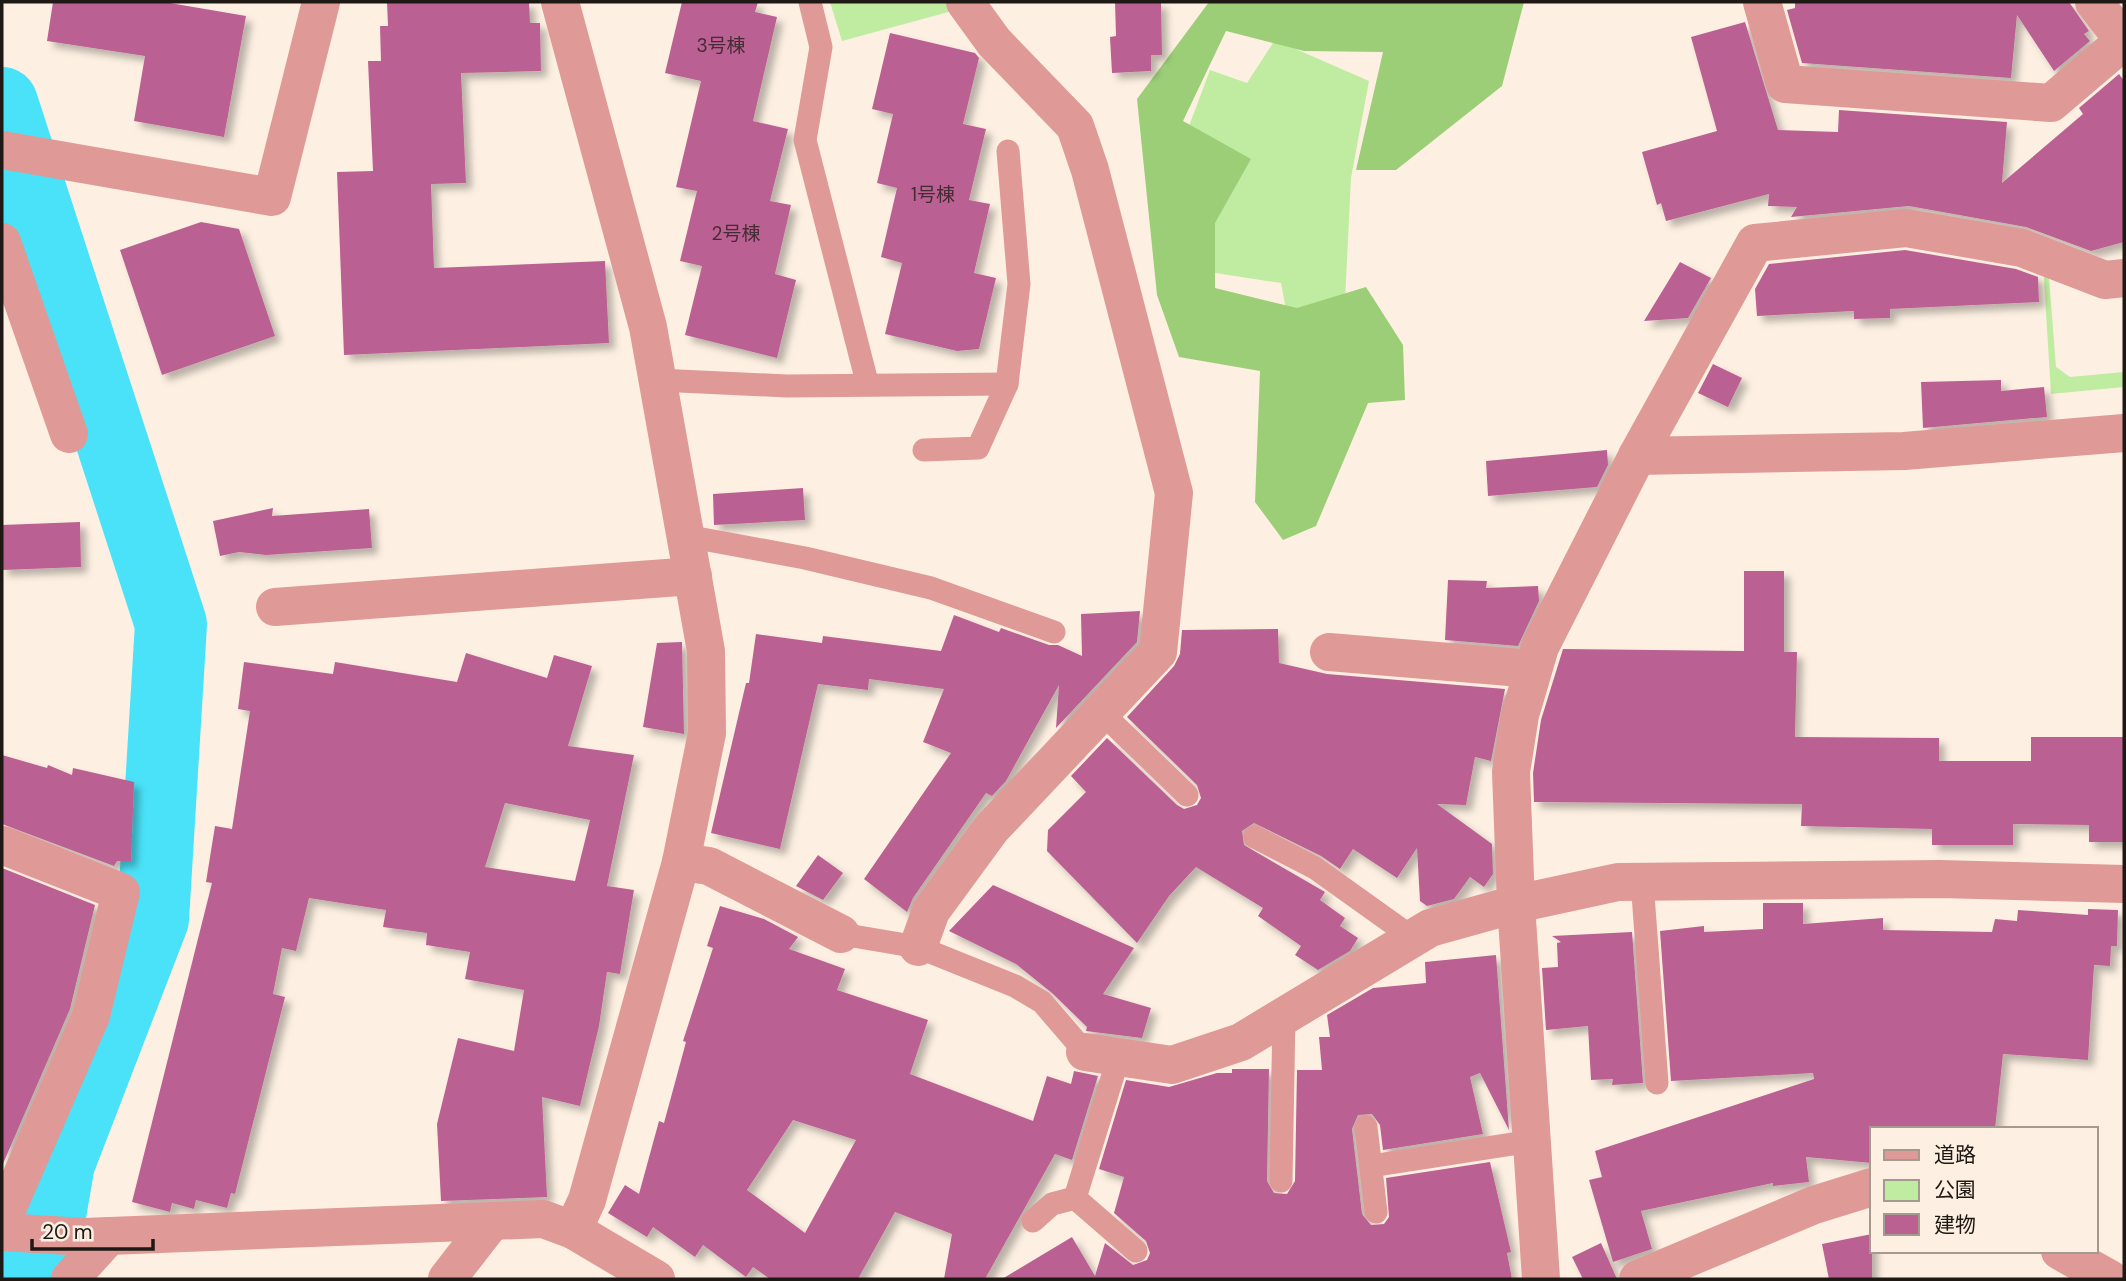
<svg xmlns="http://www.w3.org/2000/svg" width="2126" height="1281" font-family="'DM Sans','Noto Sans JP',sans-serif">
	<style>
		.green { fill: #bfeca0 }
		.forest { fill: #9cce77 }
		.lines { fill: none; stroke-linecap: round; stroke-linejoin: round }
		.river { stroke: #4ae2f8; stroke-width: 72 }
		.building { fill: #ba6192; fill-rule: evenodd; filter: url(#shadow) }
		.lane { stroke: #df9997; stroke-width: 23 }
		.street { stroke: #df9997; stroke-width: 38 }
		.labels { text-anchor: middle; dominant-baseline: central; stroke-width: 6; stroke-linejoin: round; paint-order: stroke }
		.number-label { font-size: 19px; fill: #452b34 }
	</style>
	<defs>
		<filter id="shadow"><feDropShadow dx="6" dy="6" stdDeviation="3.5" flood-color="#0004"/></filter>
	</defs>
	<rect width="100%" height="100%" fill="#fdf0e2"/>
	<!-- green -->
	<g class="green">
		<polygon points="830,2 949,2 952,11 842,41"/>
		<polygon points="1275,40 1369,81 1351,178 1345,301 1287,315 1281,283 1209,272 1186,134 1210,70 1247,83"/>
		<polygon points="2043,263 2048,265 2056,367 2070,377 2124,372 2124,387 2051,394"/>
	</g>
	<!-- forest -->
	<polygon class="forest" points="1209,2 1524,2 1502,86 1396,170 1356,170 1383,52 1304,51 1226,31 1183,121 1251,159 1215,223 1215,288 1297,308 1366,287 1403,345 1405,400 1368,403 1316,526 1283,540 1255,502 1260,371 1179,357 1157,295 1137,99"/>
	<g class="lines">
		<!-- river -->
		<polyline class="river" points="2,103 171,624 153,919 59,1163 42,1261 23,1279"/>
	</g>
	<!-- building -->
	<g class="building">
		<polygon points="53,2 164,2 246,16 224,137 134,121 145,56 47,41"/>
		<polygon points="387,2 529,2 530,23 540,23 541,71 461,73 466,183 431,184 434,268 605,261 609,343 344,355 337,172 373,171 368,61 381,61 380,26 388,26"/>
		<polygon points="682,2 758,2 755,12 777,17 753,121 788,129 770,201 791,205 775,274 796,280 777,358 685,335 702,266 680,261 697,191 676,187 701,81 665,73"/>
		<polygon points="1115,2 1161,2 1162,55 1151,55 1151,71 1112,73 1110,37 1116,36"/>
		<polygon points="1795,2 2069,2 2089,31 2084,34 2090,41 2054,71 2017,15 2011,78 1802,63 1787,10 1795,8"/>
		<polygon points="1745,22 1778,130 1838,132 1839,110 2007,122 2002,183 2083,114 2079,108 2119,74 2124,81 2124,242 2091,251 2026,227 1909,206 1791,217 1797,207 1768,206 1769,194 1666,221 1661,203 1657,205 1642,152 1717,131 1691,37"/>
		<polygon points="890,33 975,53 979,58 963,124 986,129 969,200 990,204 974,273 996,278 979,349 957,351 885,334 902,263 881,257 897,188 877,183 893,114 872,109"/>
		<polygon points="201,222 239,229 275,336 162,375 120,250"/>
		<polygon points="1905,250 2016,269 2038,277 2039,302 1890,309 1890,318 1854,319 1854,311 1757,316 1755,289 1769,264"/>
		<polygon points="1680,262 1711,278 1688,318 1644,321"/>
		<polygon points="1713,364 1742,378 1728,407 1698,393"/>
		<polygon points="2001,380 2001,391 2044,387 2047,417 1923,428 1921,382"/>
		<polygon points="1607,450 1608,465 1597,487 1488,496 1486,461"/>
		<polygon points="803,488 805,520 714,525 713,494"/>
		<polygon points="273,508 272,516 369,509 372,548 266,555 239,552 220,556 213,521"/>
		<polygon points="80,522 81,567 2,570 2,525"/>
		<polygon points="1744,571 1784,571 1784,652 1797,652 1795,737 1939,738 1939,761 2031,761 2031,737 2124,737 2124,842 2089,842 2089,825 2013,824 2013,845 1932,845 1932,829 1801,826 1802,804 1534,802 1533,773 1541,720 1563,649 1744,651"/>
		<polygon points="1448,580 1487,581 1486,588 1538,586 1539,601 1518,646 1445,640"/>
		<polygon points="1140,611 1137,642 1056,728 1059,685 1006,781 992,796 986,793 913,898 907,912 864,879 951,753 923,742 944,689 869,679 868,690 818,684 780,849 711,833 746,683 749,683 756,634 822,643 823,636 941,651 954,615 999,632 1001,628 1049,645 1058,645 1082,656 1081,614"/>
		<polygon points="1278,629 1279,663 1327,674 1505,689 1491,761 1475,757 1466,805 1437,804 1492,844 1493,874 1484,887 1470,877 1454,899 1427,906 1420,901 1417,848 1397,878 1353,849 1340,869 1321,856 1254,823 1242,831 1244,845 1325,892 1320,900 1345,918 1340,926 1358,938 1350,951 1318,970 1295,955 1301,946 1258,916 1263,908 1196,867 1169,896 1137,943 1047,851 1048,830 1086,792 1071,776 1107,738 1177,805 1184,809 1197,805 1201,798 1197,785 1127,717 1174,666 1180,654 1182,630"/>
		<polygon points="682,642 684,734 643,727 657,643"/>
		<path d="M466,653L547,678L554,655L592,666L568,746L634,755L607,886L634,890L620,974L607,972L599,1026L580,1106L542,1097L547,1197L441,1201L437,1124L458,1038L514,1051L524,990L465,979L470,952L426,945L427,933L383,927L386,910L309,898L296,951L282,948L273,994L285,997L235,1194L231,1193L227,1208L196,1200L194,1209L172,1203L170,1212L132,1202L212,883L206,882L215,826L232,829L250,711L238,709L244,662L333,674L335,662L457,682ZM505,803L590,820L575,881L485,867Z"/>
		<polygon points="2,755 47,768 48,765 72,775 73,768 134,782 131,861 117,861 114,866 2,824"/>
		<polygon points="818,855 843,873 823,900 796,886"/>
		<polygon points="2,868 95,905 70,1009 2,1166"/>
		<polygon points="993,885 1134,948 1103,994 1151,1008 1142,1038 1086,1031 1087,1027 1052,993 1016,964 949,931"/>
		<polygon points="1763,903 1803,903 1803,924 1883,918 1883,930 1992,932 1995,919 2017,921 2018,910 2088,915 2088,909 2118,910 2117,946 2111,946 2110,966 2094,965 2088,1060 2003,1054 1995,1129 1872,1129 1872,1163 1806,1157 1809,1182 1773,1186 1773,1183 1641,1211 1652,1249 1613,1262 1589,1180 1602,1177 1595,1151 1814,1079 1813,1073 1671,1081 1660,931 1704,926 1704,932 1763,929"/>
		<path d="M720,906L764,919L798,937L789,949L845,969L837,990L928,1020L910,1074L1033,1121L1047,1076L1071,1084L1074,1071L1098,1076L1072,1160L1055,1154L985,1279H944L952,1234L895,1212L858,1279H770L753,1267L746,1277L703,1245L695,1257L653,1227L647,1237L608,1213L625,1185L639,1194L659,1121L664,1123L686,1042L683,1041L713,948L707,946ZM793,1120L856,1140L805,1233L747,1190Z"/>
		<polygon points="1632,932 1643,1083 1612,1085 1613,1079 1591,1080 1588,1026 1546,1030 1542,968 1558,967 1557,943 1561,942 1552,936"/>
		<polygon points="1496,955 1509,1130 1480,1073 1470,1077 1483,1134 1383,1150 1380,1125 1372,1114 1358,1115 1352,1129 1362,1214 1371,1225 1384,1224 1389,1217 1386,1178 1490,1162 1511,1252 1507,1253 1512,1279 1002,1279 1072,1237 1095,1276 1105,1243 1133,1265 1147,1260 1150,1253 1146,1241 1114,1213 1124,1177 1099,1169 1126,1080 1169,1087 1217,1073 1232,1073 1232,1069 1269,1069 1267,1181 1274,1193 1287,1194 1295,1181 1297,1070 1322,1070 1319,1037 1330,1037 1327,1015 1373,988 1426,983 1425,962"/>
		<polygon points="1872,1234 1872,1279 1829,1279 1822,1244"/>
		<polygon points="1601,1243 1617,1279 1583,1279 1572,1257"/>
	</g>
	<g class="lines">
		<!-- lane -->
		<g class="lane">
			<polyline points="810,2 821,47 805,140 867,382"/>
			<polyline points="658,380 787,386 1007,384"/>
			<polyline points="924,450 978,448 1007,384 1019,284 1008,151"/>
			<polyline points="686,536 805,558 931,588 1054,632"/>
			<polyline points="1101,712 1187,795"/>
			<polyline points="1255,837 1315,868 1413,938"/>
			<polyline points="1642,881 1657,1083"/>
			<polyline points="841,934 918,947 1015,986 1042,1002 1085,1052"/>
			<polyline points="1118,1059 1075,1198 1136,1251"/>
			<polyline points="1366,1127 1376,1212"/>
			<polyline points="1371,1166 1531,1141"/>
			<polyline points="1281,1181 1284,1016"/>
			<polyline points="1033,1221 1052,1204 1075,1198"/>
		</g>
		<!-- street -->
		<g class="street">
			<polyline points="560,2 648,327 706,651 707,733 681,862 587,1200 573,1230"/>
			<polyline points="1762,2 1785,84 2051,103 2124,41"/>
			<polyline points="2094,2 2124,41"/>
			<polyline points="2,150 272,197 321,2"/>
			<polyline points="2,242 69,434"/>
			<polyline points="1637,456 1904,451 2124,433"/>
			<polyline points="275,607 693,576"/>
			<polyline points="1329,652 1533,669"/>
			<polyline points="2,845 121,892 91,1016 2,1221"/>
			<polyline points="681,862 709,866 841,934"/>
			<polyline points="918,947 931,911 991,829 1158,652 1174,493 1090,170 1075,126 994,42 965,2"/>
			<polyline points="1085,1052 1172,1065 1241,1042 1430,928 1516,904 1618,882 1940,879 2124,884"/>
			<polyline points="2,1232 84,1237 543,1219 573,1230 656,1279"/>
			<polyline points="2060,1251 2110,1279"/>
			<polyline points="70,1279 109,1236"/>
			<polyline points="447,1279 492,1221"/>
			<polyline points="1541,1279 1516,904 1511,772 1520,715 1540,647 1637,456 1755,243 1906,228 2022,248 2105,280 2124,278"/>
			<polyline points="1638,1279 1814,1205 1872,1187"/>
		</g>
	</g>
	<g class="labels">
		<!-- number labels -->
		<g class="number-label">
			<text x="721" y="45">3号棟</text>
			<text x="933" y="194">1号棟</text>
			<text x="736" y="233">2号棟</text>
		</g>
	</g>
	<!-- border -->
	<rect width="2126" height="1281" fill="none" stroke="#1e1914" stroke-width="7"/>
	<!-- legend -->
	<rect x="1870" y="1127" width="228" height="126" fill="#fdf0e2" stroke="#a49a90" stroke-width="2"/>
	<rect x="1884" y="1150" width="35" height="10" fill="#df9997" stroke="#a49a90" stroke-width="2"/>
	<text x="1934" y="1162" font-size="21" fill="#1e1914">道路</text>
	<rect x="1884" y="1180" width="35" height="21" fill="#bfeca0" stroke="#a49a90" stroke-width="2"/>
	<text x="1934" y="1197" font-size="21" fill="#1e1914">公園</text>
	<rect x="1884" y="1214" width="35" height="21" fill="#ba6192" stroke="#a49a90" stroke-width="2"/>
	<text x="1934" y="1232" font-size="21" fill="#1e1914">建物</text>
	<!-- scale -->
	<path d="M32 1239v10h121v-10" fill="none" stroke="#1e1914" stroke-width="3.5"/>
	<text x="42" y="1239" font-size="21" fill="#1e1914" stroke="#fdf0e2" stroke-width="5" paint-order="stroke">20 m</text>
</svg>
